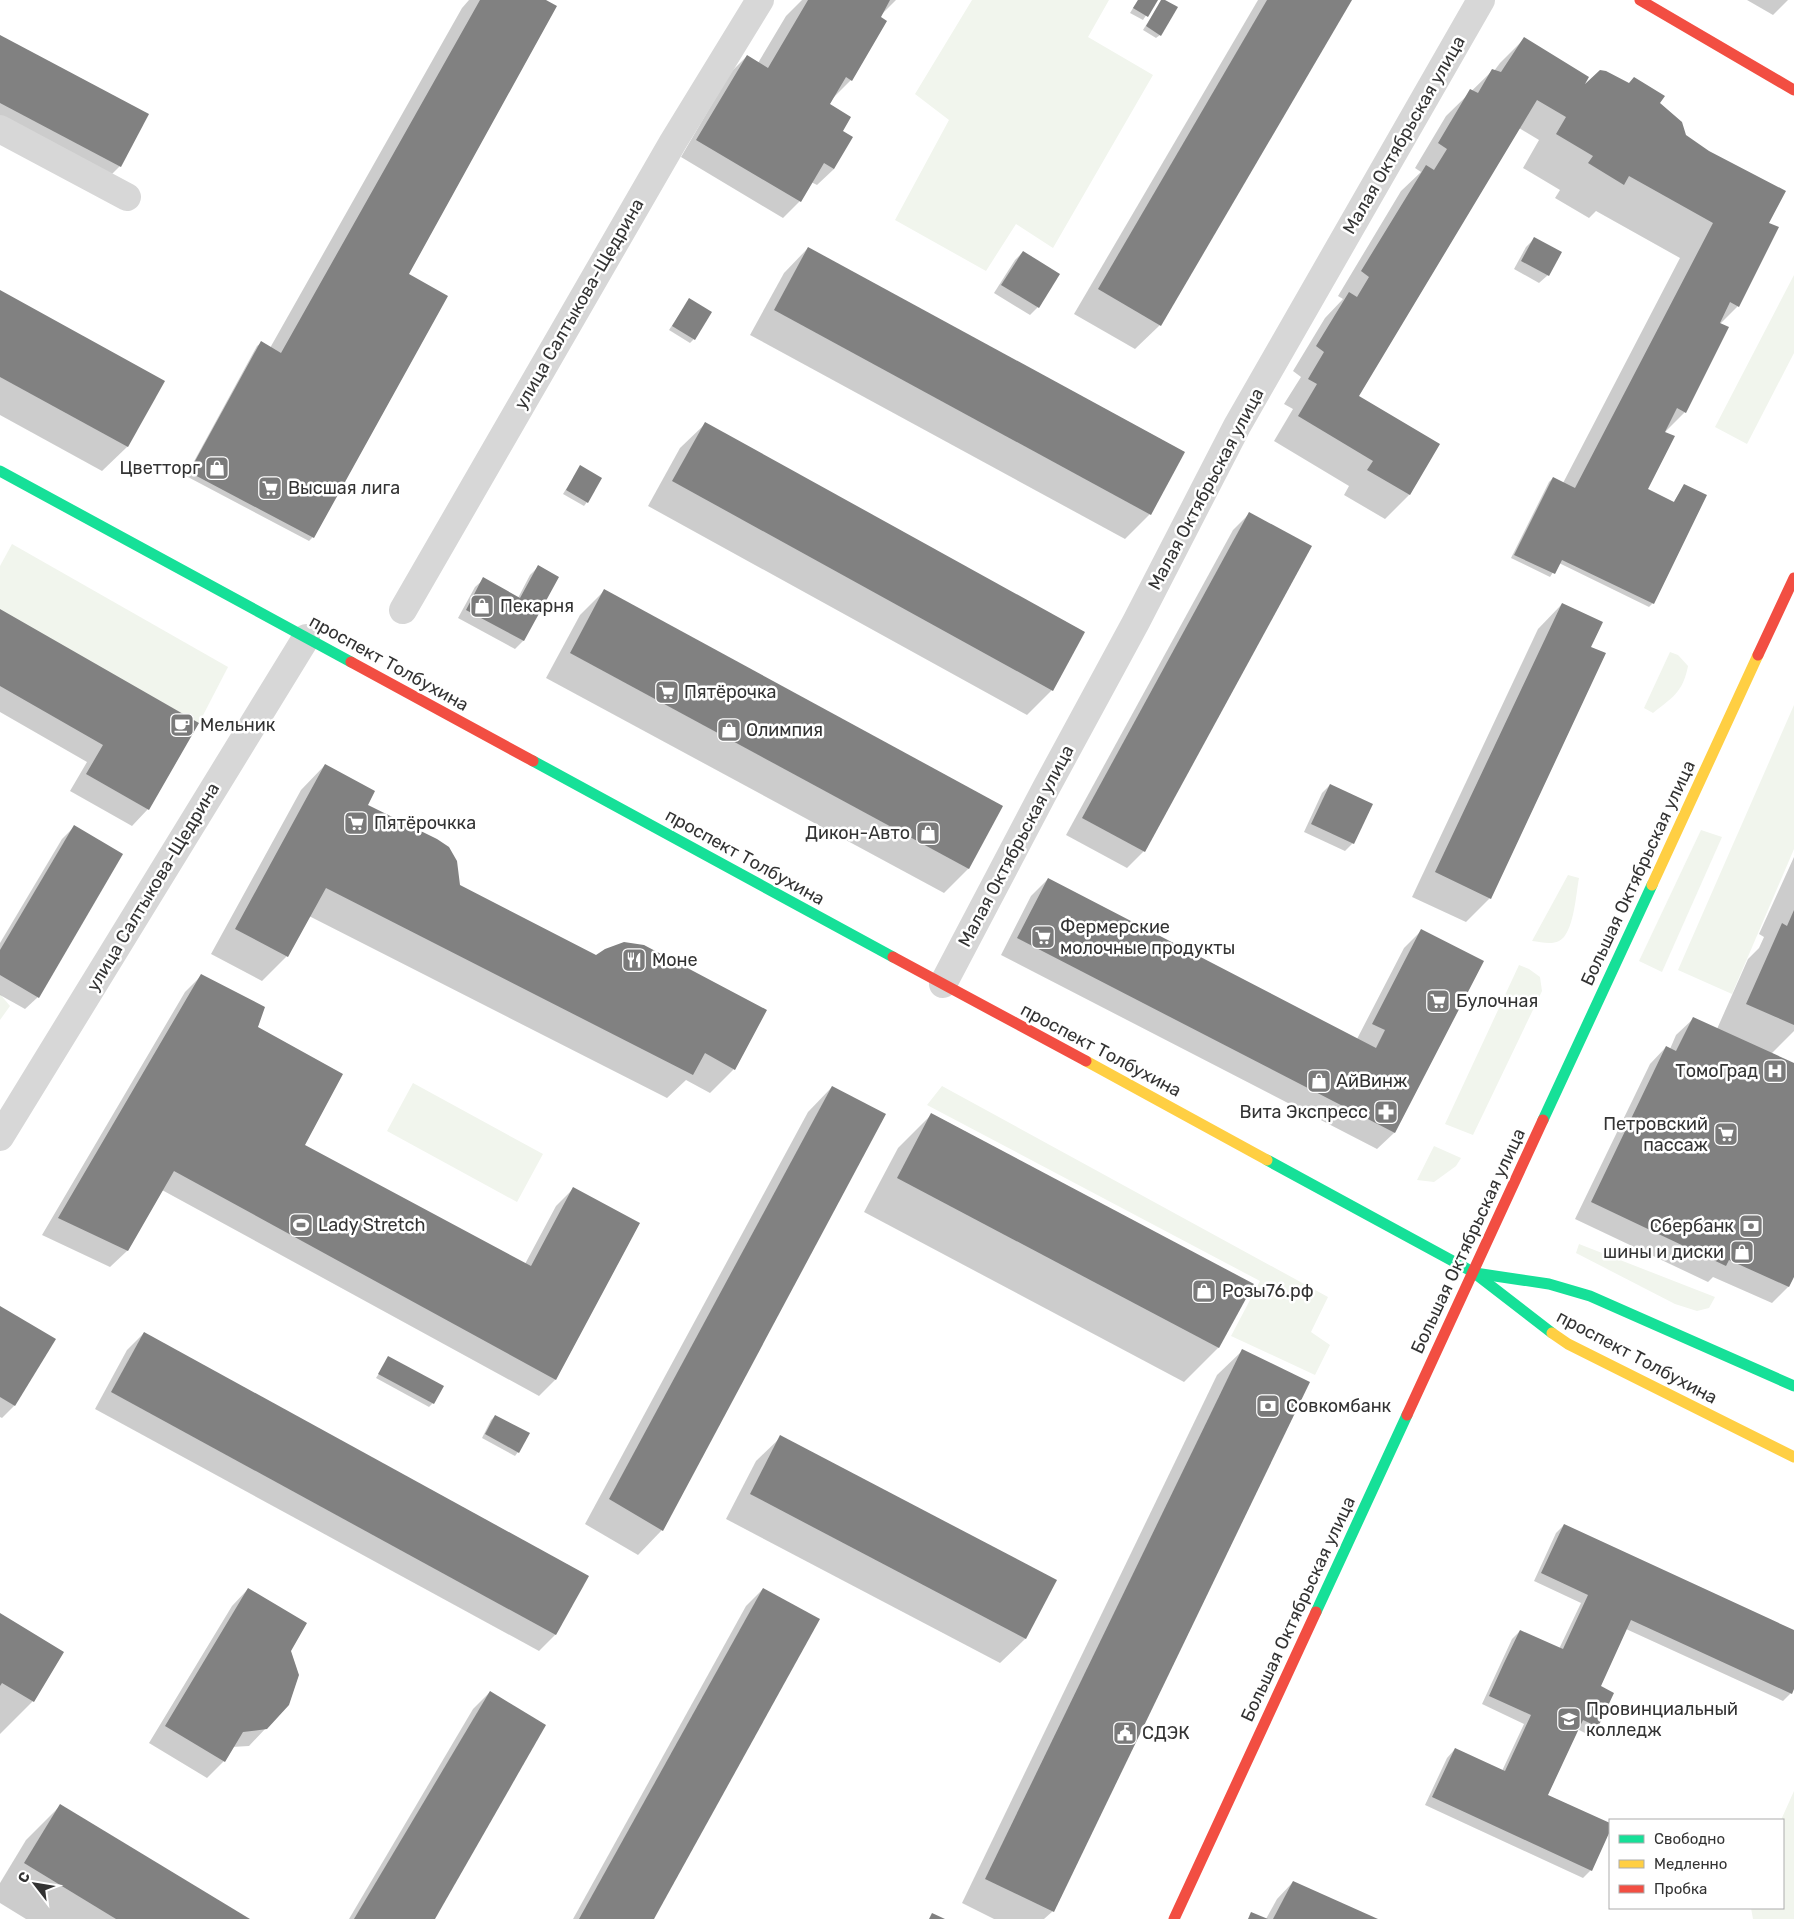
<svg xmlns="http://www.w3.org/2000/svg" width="1794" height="1919" font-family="Rubik,sans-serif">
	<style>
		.green { fill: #f1f5ed }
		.shadow { fill: #0003 }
		.building { fill: #818181 }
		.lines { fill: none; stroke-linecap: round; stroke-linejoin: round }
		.street { stroke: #d7d7d7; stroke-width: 28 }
		.fast { stroke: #16e098; stroke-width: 11 }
		.slow { stroke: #ffcf43; stroke-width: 11 }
		.jam { stroke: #f24e42; stroke-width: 11 }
		.labels { text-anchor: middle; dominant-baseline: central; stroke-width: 5; stroke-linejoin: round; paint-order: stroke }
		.street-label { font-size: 18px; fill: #333; stroke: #fff }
		.poi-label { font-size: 18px; fill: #333; stroke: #fff; text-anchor: start }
	</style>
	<rect width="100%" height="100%" fill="#fff"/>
	<!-- green -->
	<g class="green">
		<polygon points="972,0 1109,0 1088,37 1153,75 1053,248 1016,224 986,271 895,220 949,120 915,94"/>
		<polygon points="1794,275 1794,353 1747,444 1715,427"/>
		<polygon points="12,544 228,667 199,723 0,611 0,566"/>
		<path d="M1670,652L1678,655L1688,666C1683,692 1673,697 1653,713L1644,708Z"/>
		<polygon points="1794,705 1794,849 1732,994 1678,970"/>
		<polygon points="1701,830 1722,837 1662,972 1639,961"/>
		<path d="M1568,875L1579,878C1576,893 1574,934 1559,941C1551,945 1541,942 1532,941Z"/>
		<polygon points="1519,965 1529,969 1540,977 1542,991 1473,1135 1445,1124"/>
		<polygon points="0,994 10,1006 0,1020"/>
		<polygon points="413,1083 543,1154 517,1202 387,1131"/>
		<polygon points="942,1086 1328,1297 1311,1332 1330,1345 1315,1375 1231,1336 1260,1281 927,1105"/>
		<polygon points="1434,1146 1461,1158 1456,1166 1434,1182 1417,1180"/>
		<polygon points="1579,1244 1715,1297 1709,1308 1697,1311 1675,1304 1576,1253"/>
		<polygon points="1794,1791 1794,1919 1753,1919 1751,1908 1783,1908 1783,1820 1781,1820"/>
	</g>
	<!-- shadow -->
	<g class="shadow">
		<polygon points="469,0 543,0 405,279 446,296 313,537 309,541 186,476 257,346 261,343 270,348 462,8"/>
		<polygon points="802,0 896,0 879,17 851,80 833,98 829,105 842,131 834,169 817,185 811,182 800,201 783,218 681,157 730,73 747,56 758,63 786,16"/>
		<polygon points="1138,0 1156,0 1143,20 1130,13"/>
		<polygon points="1162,0 1160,35 1156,38 1143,30"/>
		<polygon points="1258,0 1350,0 1160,325 1135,349 1074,314"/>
		<polygon points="1747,0 1788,0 1773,15"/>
		<polygon points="0,37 120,166 103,183 0,129"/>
		<polygon points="1524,39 1581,88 1658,103 1685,136 1768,223 1738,306 1720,324 1685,412 1664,433 1644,495 1673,503 1684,486 1653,603 1649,607 1559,563 1550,577 1511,558 1549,482 1553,478 1563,483 1680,258 1596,211 1589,218 1555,198 1560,190 1523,168 1539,140 1519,128 1357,397 1439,444 1409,495 1385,519 1344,495 1349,486 1274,441 1293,409 1284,404 1301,377 1293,371 1325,318 1343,299 1338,296 1401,191 1421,172 1415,168 1446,116 1492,71 1494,71 1500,63"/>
		<polygon points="1534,239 1548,275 1539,283 1514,269 1526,247"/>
		<polygon points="808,248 1184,452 1150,514 1125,539 750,335 784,273"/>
		<polygon points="1023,252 1038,307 1030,315 994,293 1015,260"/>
		<polygon points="0,291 163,381 127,447 102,471 0,415"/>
		<polygon points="689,300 694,339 690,343 669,330"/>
		<polygon points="705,424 1084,632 1052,690 1027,715 648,506 680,448"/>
		<polygon points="580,467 587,502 584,506 563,494"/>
		<polygon points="1250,513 1144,851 1127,868 1066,835 1233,530"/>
		<polygon points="538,567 558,577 523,641 515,649 458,618 475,587 484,579 518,598 530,575"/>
		<polygon points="604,591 1002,806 968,869 944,893 546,678 580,615"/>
		<polygon points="1562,604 1590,648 1490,898 1466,922 1412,897 1538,629"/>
		<polygon points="0,611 197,724 148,809 132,826 70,791 87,762 0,712"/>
		<polygon points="325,765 366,806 459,886 734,1069 710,1093 686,1080 667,1098 309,916 287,956 262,981 211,954 301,790"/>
		<polygon points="1330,785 1353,843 1345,851 1304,832 1322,793"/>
		<polygon points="74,827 38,997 25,1009 0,995 0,943 62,839"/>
		<polygon points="1794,857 1794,1031 1771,1054 1794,1065 1794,1274 1788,1287 1772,1303 1713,1277 1708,1282 1575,1219 1650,1064 1666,1047 1670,1049 1676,1035 1693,1019 1717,1029 1748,959 1759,948 1764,937 1759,934"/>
		<polygon points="1048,879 1357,1039 1404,948 1421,931 1482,962 1394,1133 1377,1149 1001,955 1031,896"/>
		<polygon points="202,975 256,1028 303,1145 525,1264 556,1206 573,1189 555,1380 539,1396 162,1190 127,1251 110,1267 42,1235 185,992"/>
		<polygon points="832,1087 662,1530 638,1555 585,1524 808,1112"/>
		<polygon points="932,1114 1252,1284 1218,1348 1184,1382 864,1212 898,1148"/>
		<polygon points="0,1307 14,1406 2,1418 0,1417"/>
		<polygon points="144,1333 588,1576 555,1635 539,1651 95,1409 127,1350"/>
		<polygon points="1242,1351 1053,1911 1044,1919 994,1919 962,1903 1217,1375"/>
		<polygon points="389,1358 433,1403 429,1407 376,1378"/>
		<polygon points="495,1416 518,1452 515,1456 482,1438 491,1420"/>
		<polygon points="781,1437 1055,1581 1025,1639 1000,1663 726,1519 756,1461"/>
		<polygon points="1564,1525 1794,1631 1794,1686 1791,1693 1783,1701 1626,1629 1599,1687 1597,1726 1589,1735 1577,1729 1547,1795 1610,1824 1610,1828 1591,1870 1583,1878 1425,1805 1447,1758 1455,1749 1502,1771 1524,1724 1482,1704 1512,1639 1520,1631 1559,1649 1581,1603 1534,1581 1556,1533"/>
		<polygon points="248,1589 290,1651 266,1728 249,1746 232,1747 224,1761 207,1778 149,1743 232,1606"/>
		<polygon points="763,1589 653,1919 573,1919 746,1606"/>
		<polygon points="0,1615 62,1653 33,1701 0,1734"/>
		<polygon points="490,1692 433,1919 349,1919 473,1709"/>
		<polygon points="60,1806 247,1919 26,1919 0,1903 0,1883 26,1840"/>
		<polygon points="1293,1882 1375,1919 1266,1919 1277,1899"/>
	</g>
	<!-- building -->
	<g class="building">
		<polygon points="480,0 546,0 557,6 409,274 448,296 314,538 189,472 261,341 281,353"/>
		<polygon points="808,0 890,0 881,17 887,21 852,81 846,77 830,104 851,117 843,131 853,137 834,169 824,163 801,202 696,140 747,55 768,68"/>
		<polygon points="1138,0 1158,0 1148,17 1133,8"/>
		<polygon points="1161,0 1165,0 1178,7 1161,36 1146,26"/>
		<polygon points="1267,0 1352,0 1161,326 1098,289"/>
		<polygon points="0,35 149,114 121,167 0,103"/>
		<polygon points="1524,37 1589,77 1585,84 1600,70 1606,71 1629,83 1634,77 1665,96 1660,103 1682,122 1686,135 1709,151 1786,191 1769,223 1779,227 1739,307 1730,302 1720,323 1729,327 1686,413 1677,408 1665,432 1675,436 1648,489 1674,502 1684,484 1707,495 1654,604 1562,560 1555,574 1514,555 1553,477 1575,488 1713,223 1629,176 1624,185 1588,163 1593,156 1556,134 1566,117 1537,100 1359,396 1440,444 1410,495 1367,470 1373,461 1298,416 1317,384 1308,379 1324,352 1316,346 1349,292 1357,297 1369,277 1361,271 1426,165 1434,170 1447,149 1438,143 1470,89 1478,93 1492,69 1501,72"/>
		<polygon points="1534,237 1562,252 1549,276 1521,261"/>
		<polygon points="808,247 1185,452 1151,515 774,310"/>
		<polygon points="1023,251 1060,274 1039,308 1001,285"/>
		<polygon points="0,290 165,381 128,447 0,377"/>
		<polygon points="689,298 712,312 695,340 672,326"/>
		<polygon points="705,422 1085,632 1053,691 672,481"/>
		<polygon points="580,465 602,478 588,503 566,490"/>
		<polygon points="1249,512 1312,546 1145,852 1082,818"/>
		<polygon points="538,565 559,577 524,641 466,610 483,577 520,598"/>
		<polygon points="604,589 1003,806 969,869 570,653"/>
		<polygon points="1562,603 1603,622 1591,647 1606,653 1491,899 1435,872"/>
		<polygon points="0,609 199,723 149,810 86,774 103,745 0,686"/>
		<polygon points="325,764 375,791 368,805 437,839 449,847 457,861 460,885 596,955 605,949 624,942 644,945 767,1010 735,1070 705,1053 693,1075 326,888 288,957 235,929"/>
		<polygon points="1330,784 1373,804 1354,844 1311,824"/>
		<polygon points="74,825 123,854 39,998 0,975 0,950"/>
		<polygon points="1048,878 1376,1048 1385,1030 1372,1024 1421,929 1484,961 1395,1133 1017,938"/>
		<polygon points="1794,910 1794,1025 1746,1004 1782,923 1787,926"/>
		<polygon points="201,974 265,1007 258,1027 343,1074 305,1145 531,1266 573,1187 640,1223 556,1380 174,1171 128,1251 58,1218"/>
		<polygon points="1693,1017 1794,1063 1794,1277 1789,1287 1729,1260 1726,1266 1591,1202 1666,1046 1676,1051"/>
		<polygon points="832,1086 886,1114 663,1531 609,1499"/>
		<polygon points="931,1113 1254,1284 1219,1348 897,1178"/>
		<polygon points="0,1306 56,1339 15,1406 0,1397"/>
		<polygon points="144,1332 589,1576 556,1635 111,1392"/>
		<polygon points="1242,1349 1310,1382 1054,1912 985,1879"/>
		<polygon points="388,1356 444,1386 434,1404 378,1374"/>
		<polygon points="495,1415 530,1433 519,1453 485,1434"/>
		<polygon points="780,1435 1057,1580 1026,1639 750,1494"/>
		<polygon points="1564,1524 1794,1630 1794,1689 1792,1694 1631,1620 1601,1686 1614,1693 1598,1727 1583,1720 1548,1795 1610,1823 1610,1831 1592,1871 1432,1797 1455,1748 1505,1771 1531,1715 1489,1696 1504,1663 1520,1630 1563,1649 1588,1595 1541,1573"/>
		<polygon points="248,1588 307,1623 291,1651 299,1675 289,1705 267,1729 243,1732 225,1762 165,1726"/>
		<polygon points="763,1588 820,1619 654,1919 579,1919"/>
		<polygon points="0,1613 64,1652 34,1702 2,1683 0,1686"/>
		<polygon points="490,1691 546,1725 435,1919 354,1919"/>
		<polygon points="60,1804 250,1919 116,1919 24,1863"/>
		<polygon points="1293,1881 1378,1919 1273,1919"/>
		<polygon points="1251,1912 1268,1919 1248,1919"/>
		<polygon points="932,1913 945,1919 929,1919"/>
	</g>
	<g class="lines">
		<!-- street -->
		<g class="street">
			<polyline points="0,129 127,197"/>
			<polyline points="403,610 673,142 760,0"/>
			<polyline points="943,984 1046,788 1136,622 1237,426 1481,0"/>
			<polyline points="0,1137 306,638"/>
		</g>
		<!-- fast -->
		<g class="fast">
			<polyline points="0,471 351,662"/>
			<polyline points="533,761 893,957"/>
			<polyline points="1543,1120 1652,885"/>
			<polyline points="1267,1160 1473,1272 1552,1333"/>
			<polyline points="1475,1273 1549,1284 1590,1296 1794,1386"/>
			<polyline points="1316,1612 1407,1415"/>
		</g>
		<!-- slow -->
		<g class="slow">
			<polyline points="1652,885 1758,655"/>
			<polyline points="1086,1061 1267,1160"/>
			<polyline points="1552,1333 1568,1344 1794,1457"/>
		</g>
		<!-- jam -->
		<g class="jam">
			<polyline points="1640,0 1794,90"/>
			<polyline points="1758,655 1794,578"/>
			<polyline points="351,662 533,761"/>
			<polyline points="893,957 1086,1061"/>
			<polyline points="1407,1415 1543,1120"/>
			<polyline points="1174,1919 1316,1612"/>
		</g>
	</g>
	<!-- icons -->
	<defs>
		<g id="shop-square" transform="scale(1.25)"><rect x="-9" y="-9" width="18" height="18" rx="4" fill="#7a7a7a" stroke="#fff"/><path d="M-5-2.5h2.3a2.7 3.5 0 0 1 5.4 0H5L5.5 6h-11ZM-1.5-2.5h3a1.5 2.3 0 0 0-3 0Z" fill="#fff"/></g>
		<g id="supermarket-square" transform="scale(1.25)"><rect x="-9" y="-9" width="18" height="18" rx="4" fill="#7a7a7a" stroke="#fff"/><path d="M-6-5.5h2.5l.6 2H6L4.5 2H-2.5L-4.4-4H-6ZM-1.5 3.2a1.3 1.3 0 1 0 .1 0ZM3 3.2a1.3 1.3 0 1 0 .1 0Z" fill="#fff"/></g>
		<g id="cafe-square" transform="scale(1.25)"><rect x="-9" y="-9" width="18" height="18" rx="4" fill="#7a7a7a" stroke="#fff"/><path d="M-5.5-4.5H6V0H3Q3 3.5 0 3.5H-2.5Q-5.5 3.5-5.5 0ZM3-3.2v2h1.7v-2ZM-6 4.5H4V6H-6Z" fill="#fff"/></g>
		<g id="restaurant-square" transform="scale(1.25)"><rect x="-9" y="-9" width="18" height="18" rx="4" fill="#7a7a7a" stroke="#fff"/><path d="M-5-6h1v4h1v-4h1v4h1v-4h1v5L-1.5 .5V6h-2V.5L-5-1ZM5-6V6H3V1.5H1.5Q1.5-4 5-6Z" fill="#fff"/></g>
		<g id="hospital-square" transform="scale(1.25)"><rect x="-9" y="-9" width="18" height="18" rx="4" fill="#7a7a7a" stroke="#fff"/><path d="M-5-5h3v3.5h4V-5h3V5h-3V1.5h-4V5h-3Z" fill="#fff"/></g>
		<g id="pharmacy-square" transform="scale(1.25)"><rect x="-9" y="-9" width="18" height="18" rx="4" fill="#7a7a7a" stroke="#fff"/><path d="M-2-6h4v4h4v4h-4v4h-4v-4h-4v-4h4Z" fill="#fff"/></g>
		<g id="stadium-square" transform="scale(1.25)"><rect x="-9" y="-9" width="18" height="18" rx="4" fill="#7a7a7a" stroke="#fff"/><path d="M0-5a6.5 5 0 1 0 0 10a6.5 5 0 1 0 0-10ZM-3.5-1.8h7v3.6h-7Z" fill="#fff"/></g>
		<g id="bank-square" transform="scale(1.25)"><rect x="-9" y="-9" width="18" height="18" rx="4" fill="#7a7a7a" stroke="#fff"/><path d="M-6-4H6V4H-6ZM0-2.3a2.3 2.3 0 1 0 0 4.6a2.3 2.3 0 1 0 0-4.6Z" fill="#fff"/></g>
		<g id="university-square" transform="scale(1.25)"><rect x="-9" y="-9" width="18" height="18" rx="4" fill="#7a7a7a" stroke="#fff"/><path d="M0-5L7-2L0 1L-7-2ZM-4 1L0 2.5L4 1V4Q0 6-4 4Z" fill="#fff"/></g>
		<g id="civic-square" transform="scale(1.25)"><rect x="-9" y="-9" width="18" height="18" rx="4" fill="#7a7a7a" stroke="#fff"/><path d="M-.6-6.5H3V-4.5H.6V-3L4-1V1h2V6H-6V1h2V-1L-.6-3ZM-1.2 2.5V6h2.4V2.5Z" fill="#fff"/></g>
	</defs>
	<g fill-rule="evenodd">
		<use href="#shop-square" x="217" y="468"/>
		<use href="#supermarket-square" x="270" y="488"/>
		<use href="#shop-square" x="482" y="606"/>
		<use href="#supermarket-square" x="667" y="692"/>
		<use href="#cafe-square" x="182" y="725"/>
		<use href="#shop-square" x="729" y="730"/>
		<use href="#supermarket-square" x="356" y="823"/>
		<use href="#shop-square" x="928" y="833"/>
		<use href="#supermarket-square" x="1043" y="937"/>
		<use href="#restaurant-square" x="634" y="960"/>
		<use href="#supermarket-square" x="1438" y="1001"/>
		<use href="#hospital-square" x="1775" y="1071"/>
		<use href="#shop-square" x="1319" y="1081"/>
		<use href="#pharmacy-square" x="1386" y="1112"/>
		<use href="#supermarket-square" x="1726" y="1134"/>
		<use href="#stadium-square" x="301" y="1225"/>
		<use href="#bank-square" x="1751" y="1226"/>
		<use href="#shop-square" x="1742" y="1252"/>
		<use href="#shop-square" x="1204" y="1291"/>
		<use href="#bank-square" x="1268" y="1406"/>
		<use href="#university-square" x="1569" y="1719"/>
		<use href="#civic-square" x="1125" y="1733"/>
	</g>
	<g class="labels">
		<!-- street labels -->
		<g class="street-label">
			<text transform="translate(1404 135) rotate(-60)">Малая Октябрьская улица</text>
			<text transform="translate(579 304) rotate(-60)">улица Салтыкова-Щедрина</text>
			<text transform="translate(1206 489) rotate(-62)">Малая Октябрьская улица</text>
			<text transform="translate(389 663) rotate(29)">проспект Толбухина</text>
			<text transform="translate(1016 846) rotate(-62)">Малая Октябрьская улица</text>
			<text transform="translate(745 857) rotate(29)">проспект Толбухина</text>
			<text transform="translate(1638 873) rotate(-65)">Большая Октябрьская улица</text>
			<text transform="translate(153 887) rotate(-59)">улица Салтыкова-Щедрина</text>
			<text transform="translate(1101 1050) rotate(28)">проспект Толбухина</text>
			<text transform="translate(1468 1241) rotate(-65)">Большая Октябрьская улица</text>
			<text transform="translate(1637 1357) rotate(28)">проспект Толбухина</text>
			<text transform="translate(1298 1609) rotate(-65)">Большая Октябрьская улица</text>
		</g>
		<!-- poi labels -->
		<g class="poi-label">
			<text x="200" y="468" text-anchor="end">Цветторг</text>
			<text x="288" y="488">Высшая лига</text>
			<text x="500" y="606">Пекарня</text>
			<text x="684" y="692">Пятёрочка</text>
			<text x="200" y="725">Мельник</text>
			<text x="746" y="730">Олимпия</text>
			<text x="374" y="823">Пятёрочкка</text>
			<text x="910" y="833" text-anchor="end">Дикон-Авто</text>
			<text x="1060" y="927">Фермерские<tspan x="1060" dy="21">молочные продукты</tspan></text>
			<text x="652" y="960">Моне</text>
			<text x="1456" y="1001">Булочная</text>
			<text x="1758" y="1071" text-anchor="end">ТомоГрад</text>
			<text x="1336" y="1081">АйВинж</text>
			<text x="1368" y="1112" text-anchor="end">Вита Экспресс</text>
			<text x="1708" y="1124" text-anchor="end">Петровский<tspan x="1708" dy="21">пассаж</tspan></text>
			<text x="318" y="1225">Lady Stretch</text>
			<text x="1734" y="1226" text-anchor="end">Сбербанк</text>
			<text x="1724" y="1252" text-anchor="end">шины и диски</text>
			<text x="1222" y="1291">Розы76.рф</text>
			<text x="1286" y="1406">Совкомбанк</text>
			<text x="1586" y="1709">Провинциальный<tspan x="1586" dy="21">колледж</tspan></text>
			<text x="1142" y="1733">СДЭК</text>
		</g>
	</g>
	<!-- legend -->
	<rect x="1609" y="1819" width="175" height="90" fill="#ffffff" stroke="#adadad"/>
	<rect x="1619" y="1835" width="25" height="8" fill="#16e098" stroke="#adadad"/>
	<text x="1654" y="1844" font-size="15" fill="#333333">Свободно</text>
	<rect x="1619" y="1860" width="25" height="8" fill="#ffcf43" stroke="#adadad"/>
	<text x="1654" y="1869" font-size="15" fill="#333333">Медленно</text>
	<rect x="1619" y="1885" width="25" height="8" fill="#f24e42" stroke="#adadad"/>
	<text x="1654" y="1894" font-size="15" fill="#333333">Пробка</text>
	<!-- north arrow -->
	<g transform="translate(35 1884) rotate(301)" stroke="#ffffff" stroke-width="4" paint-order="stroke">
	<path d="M0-4L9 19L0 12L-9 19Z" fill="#333333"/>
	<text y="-8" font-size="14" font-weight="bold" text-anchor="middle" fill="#333333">С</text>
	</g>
</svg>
